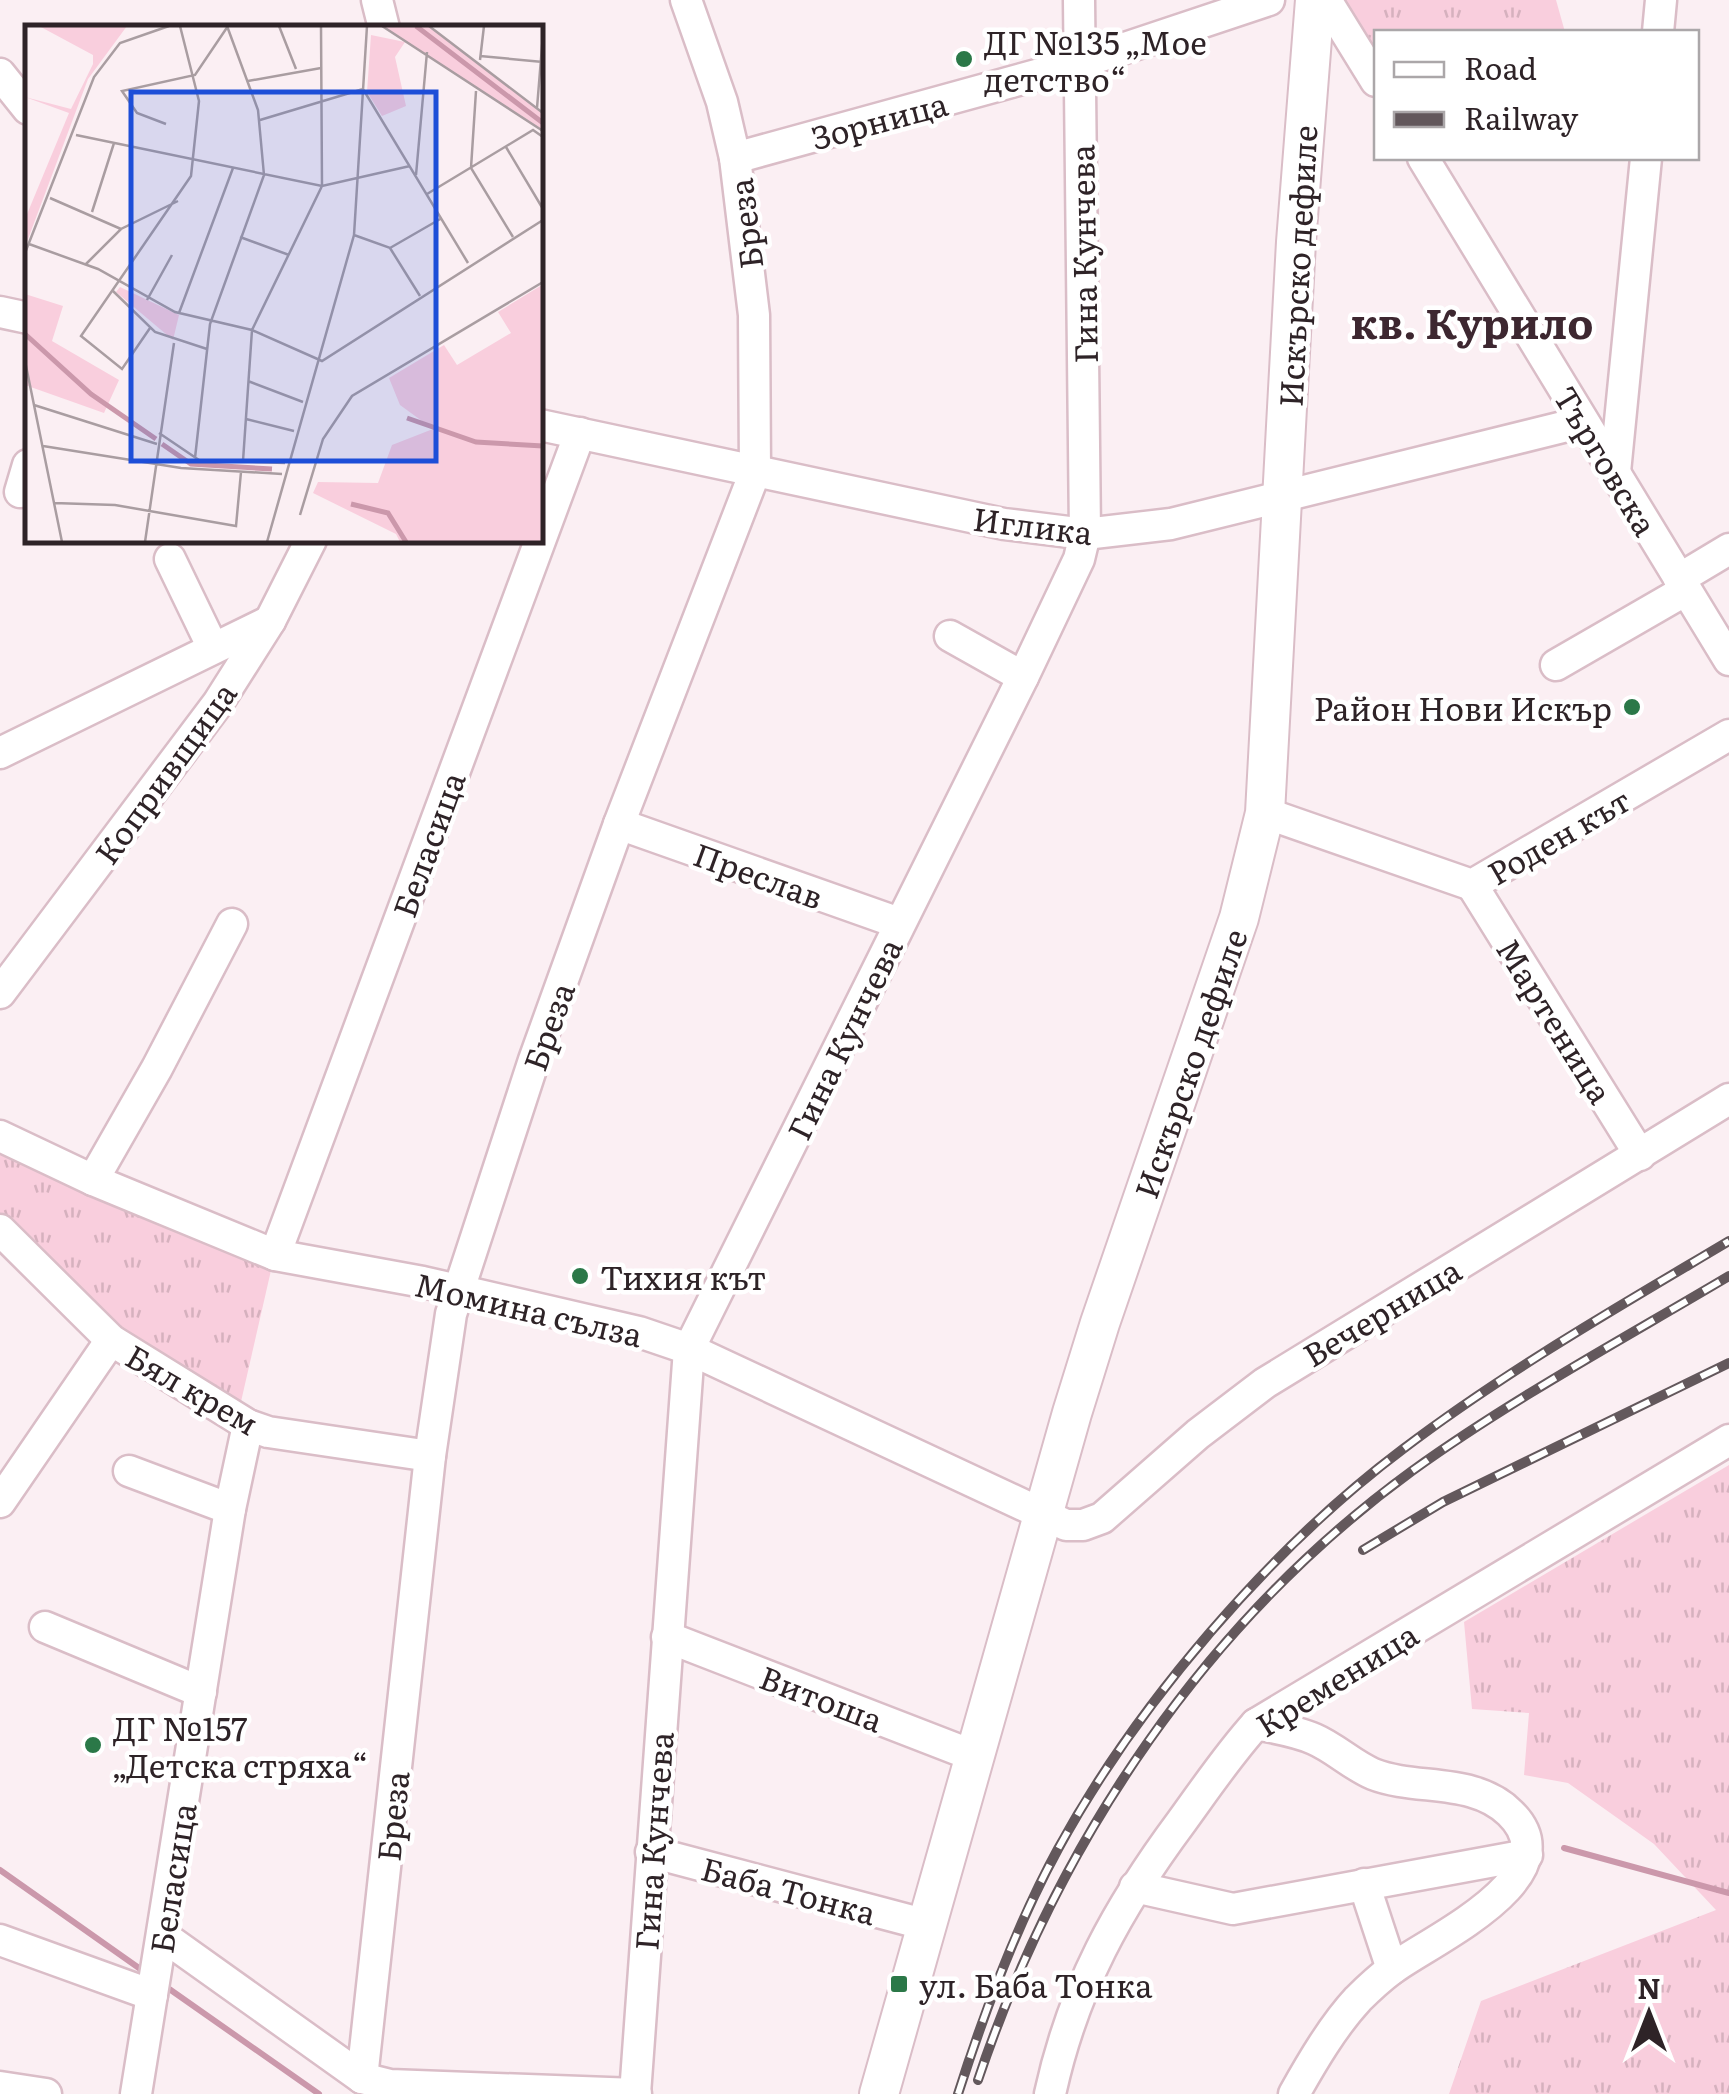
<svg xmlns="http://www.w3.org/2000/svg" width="1729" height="2094" font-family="Literata,serif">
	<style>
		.grass { fill: url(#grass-tufts) }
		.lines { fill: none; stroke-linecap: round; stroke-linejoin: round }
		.stream { stroke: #cb98ab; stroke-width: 6 }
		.minor-casing { stroke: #dabdc7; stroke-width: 35 }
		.major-casing { stroke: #dabdc7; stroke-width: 42 }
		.minor { stroke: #fff; stroke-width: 30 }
		.major { stroke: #fff; stroke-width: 38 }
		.rail-casing { stroke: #63585c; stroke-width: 10 }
		.rail { stroke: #fff; stroke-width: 6; stroke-dasharray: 19; stroke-linecap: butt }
		.poi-dot { fill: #2b7848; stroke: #fff; stroke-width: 4 }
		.labels { text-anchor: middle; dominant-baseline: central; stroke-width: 9; stroke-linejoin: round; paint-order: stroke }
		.poi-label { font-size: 32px; fill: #2e2327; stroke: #fff; text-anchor: start }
		.street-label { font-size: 32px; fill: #2e2327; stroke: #fff }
		.district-label { font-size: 42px; font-weight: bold; fill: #3d2730; stroke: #fff }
		.inset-river { fill: none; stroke: #cb98ab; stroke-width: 5 }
		.inset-road { fill: none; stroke: #a99da1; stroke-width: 2.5 }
		.view { fill: #1d4ed8; fill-opacity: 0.15; stroke: #1d4ed8; stroke-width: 5 }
		.inset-edge { fill: none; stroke: #2e2327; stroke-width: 5 }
	</style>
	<defs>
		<pattern id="grass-tufts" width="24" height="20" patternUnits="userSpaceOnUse" patternTransform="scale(2.5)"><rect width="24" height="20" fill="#f9cedd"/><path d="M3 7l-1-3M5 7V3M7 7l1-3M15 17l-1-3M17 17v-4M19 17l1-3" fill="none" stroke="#d6b1be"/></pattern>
	</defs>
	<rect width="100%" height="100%" fill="#fbeff3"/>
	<!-- grass -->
	<g class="grass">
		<polygon points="1340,0 1556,0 1565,32 1376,32 1376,59"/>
		<polygon points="0,1150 272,1266 240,1406 118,1334 0,1218"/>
		<polygon points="1729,1465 1729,2094 1449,2094 1481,2001 1716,1910 1654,1844 1568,1783 1524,1775 1529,1713 1472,1709 1464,1622"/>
	</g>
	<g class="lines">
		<!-- stream -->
		<g class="stream">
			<polyline points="1564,1848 1729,1893"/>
			<polyline points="0,1870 146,1973"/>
			<polyline points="165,1986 319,2094"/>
		</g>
		<!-- minor casing -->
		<g class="minor-casing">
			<g id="minor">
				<polyline points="377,0 384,28"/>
				<polyline points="1326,0 1376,81"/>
				<polyline points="1658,32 1661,0"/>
				<polyline points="0,74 28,109"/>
				<polyline points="735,158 1080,63 1269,0"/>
				<polyline points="1423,158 1729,660"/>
				<polyline points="0,312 28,318"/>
				<polyline points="540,425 1004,524 1085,534 1171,524 1583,422"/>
				<polyline points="1615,472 1646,158"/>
				<polyline points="20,492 28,465"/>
				<polyline points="170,559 213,648"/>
				<polyline points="1679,579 1729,549"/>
				<polyline points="950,636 1023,677"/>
				<polyline points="1556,665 1686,590"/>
				<polyline points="0,753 270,621"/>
				<polyline points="1265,813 1472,885 1729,735"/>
				<polyline points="619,824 899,923"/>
				<polyline points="1472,885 1640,1155"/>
				<polyline points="0,993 218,703 270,621 311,540"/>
				<polyline points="0,1136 93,1180 275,1255 423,1282 639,1332 689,1349 1066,1525 1083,1525 1102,1518 1198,1434 1265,1383 1729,1099"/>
				<polyline points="93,1180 157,1068 232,924"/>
				<polyline points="0,1230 111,1340 248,1425 268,1432 430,1456"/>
				<polyline points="275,1255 580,433"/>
				<polyline points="129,1471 230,1509"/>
				<polyline points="0,1502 111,1340"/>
				<polyline points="45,1627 201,1692"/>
				<polyline points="667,1637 977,1757"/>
				<path d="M1256,1724C1275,1728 1296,1731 1314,1739C1335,1748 1352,1765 1373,1774C1416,1791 1474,1777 1510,1813C1575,1876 1431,1940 1392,1969C1380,1978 1368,1989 1358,1999C1333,2026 1312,2062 1294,2094"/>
				<polyline points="651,1852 927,1925"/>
				<polyline points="1364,1884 1392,1969"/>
				<polyline points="1135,1887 1233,1909 1527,1855"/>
				<polyline points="163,1936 362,2078 390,2085 636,2094"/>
				<polyline points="0,1940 152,1995"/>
				<polyline points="362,2078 430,1456 451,1314 534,1060 619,824 755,472 754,315 735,158 722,102 686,0"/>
				<polyline points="0,2087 46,2094"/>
				<polyline points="136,2094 230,1509 248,1425"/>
				<polyline points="635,2094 689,1349 1023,677 1079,559 1085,534 1079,0"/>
				<path d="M1050,2094C1073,1988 1118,1907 1182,1821C1206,1788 1228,1755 1256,1724L1729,1440"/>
			</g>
		</g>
		<!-- major casing -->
		<g class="major-casing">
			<polyline id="major" points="879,2094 1072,1413 1100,1323 1239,918 1265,813 1296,242 1315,0"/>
		</g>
		<!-- minor -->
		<use href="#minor" class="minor"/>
		<!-- major -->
		<use href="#major" class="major"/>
		<!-- rail casing -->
		<g class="rail-casing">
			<g id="rail">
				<polyline points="1363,1550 1443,1502 1729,1363"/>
				<path d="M978,2080C1058,1841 1207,1620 1412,1471C1512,1399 1623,1339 1729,1276"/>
				<path d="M958,2094C985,2010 1016,1926 1058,1849C1137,1704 1271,1548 1403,1449C1506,1371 1618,1307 1729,1241"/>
			</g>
		</g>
		<!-- rail -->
		<use href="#rail" class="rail"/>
	</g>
	<!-- markers -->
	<g class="poi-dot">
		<circle cx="964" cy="59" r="10"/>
		<circle cx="1632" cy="707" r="10"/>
		<circle cx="580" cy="1276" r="10"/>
		<circle cx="93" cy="1745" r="10"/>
		<rect x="889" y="1974" width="20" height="20" rx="5"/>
	</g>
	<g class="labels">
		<!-- poi labels -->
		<g class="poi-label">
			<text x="984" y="41">ДГ №135 „Мое<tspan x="984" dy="37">детство“</tspan></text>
			<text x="1612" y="707" text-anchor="end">Район Нови Искър</text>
			<text x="600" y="1276">Тихия кът</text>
			<text x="113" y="1727">ДГ №157<tspan x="113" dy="37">„Детска стряха“</tspan></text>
			<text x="919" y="1984">ул. Баба Тонка</text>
		</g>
		<!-- street labels -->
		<g class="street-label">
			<text transform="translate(879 119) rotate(-15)">Зорница</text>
			<text transform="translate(744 224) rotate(-97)">Бреза</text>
			<text transform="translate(1082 254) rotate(-91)">Гина Кунчева</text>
			<text transform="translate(1296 266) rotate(-87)">Искърско дефиле</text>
			<text transform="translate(1607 460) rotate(59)">Търговска</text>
			<text transform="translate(1033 524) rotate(7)">Иглика</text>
			<text transform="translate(164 772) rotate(-54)">Копривщица</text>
			<text transform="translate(1558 835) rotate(-30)">Роден кът</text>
			<text transform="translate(427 844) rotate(-70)">Беласица</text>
			<text transform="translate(759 874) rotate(20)">Преслав</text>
			<text transform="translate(1556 1020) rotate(58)">Мартеница</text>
			<text transform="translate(547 1026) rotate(-70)">Бреза</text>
			<text transform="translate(843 1038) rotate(-64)">Гина Кунчева</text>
			<text transform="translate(1189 1063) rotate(-71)">Искърско дефиле</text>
			<text transform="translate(529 1308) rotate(13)">Момина сълза</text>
			<text transform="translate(1381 1311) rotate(-31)">Вечерница</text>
			<text transform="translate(193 1388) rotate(30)">Бял крем</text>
			<text transform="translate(1336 1678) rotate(-32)">Кременица</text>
			<text transform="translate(822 1697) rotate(21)">Витоша</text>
			<text transform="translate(391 1816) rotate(-84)">Бреза</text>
			<text transform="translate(652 1841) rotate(-86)">Гина Кунчева</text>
			<text transform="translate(171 1878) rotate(-81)">Беласица</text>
			<text transform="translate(789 1889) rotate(15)">Баба Тонка</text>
		</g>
		<!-- district labels -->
		<g class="district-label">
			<text x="1472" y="321">кв. Курило</text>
		</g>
	</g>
	<!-- overview -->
	<g transform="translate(25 25)">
		<rect width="518" height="518" fill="#fbeff3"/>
		<path d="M14,1H102L63,54L0,222V194L44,88L0,72L46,84L68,39V30ZM357,1H404L517,88V106ZM346,10L380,17L370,32L381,81L357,91L342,67ZM517,260V517H375L371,509L288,468L293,457L353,458L367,420L408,404L375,380L364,353L419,320L432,340L486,308L473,287ZM95,262L154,290L148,315L91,267ZM0,269L38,281L27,316L94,355L79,388L0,360Z" fill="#f9cedd"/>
		<path class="inset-river" d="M391,1L518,98M0,309L66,369L131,414M382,393L451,417L518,421M137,419L166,439L247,444M326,479L363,488L381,517"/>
		<path class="inset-road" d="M254,1L271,44M357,1L518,106M404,1L518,88M455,31L518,37M455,35L459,1M223,56L296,43M451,66L446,143L488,212M512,83L518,9M235,95L338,64L443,238M141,99L112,88L97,66L170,50L203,1M51,110L297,161L385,141M481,122L518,184M391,150L402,27M402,169L508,105L518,112M25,173L96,204M67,187L89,118M329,210L365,223L417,193M215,212L264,230M4,219L73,244L150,287L227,305L297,336L518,195M365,223L395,271M0,228L69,52L95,18L144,1M61,239L96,204L153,176M88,266L130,307L182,324M122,275L147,230M154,288L208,143M125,303L97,344L56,311L166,151L174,76L155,1M0,336L37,517M223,356L278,377M9,380L132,419M221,394L269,406M134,408L174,435L260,438M18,421L156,443L257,449M170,433L185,299L239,150L233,85L202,1M218,436L227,305L297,161L296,1M29,478L90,480L211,501L216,447M275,490L298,414L327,371L518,257M120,517L149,318M242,517L329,210L342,1"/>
		<path class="view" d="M106,67H411V436H106Z"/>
		<rect width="518" height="518" class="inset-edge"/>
	</g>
	<!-- legend -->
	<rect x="1374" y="30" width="325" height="130" fill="#ffffff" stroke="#aba7a9" stroke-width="2.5"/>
	<rect x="1394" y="62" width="50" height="15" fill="#ffffff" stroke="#aba7a9" stroke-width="2.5"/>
	<text x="1464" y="80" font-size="30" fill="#2e2327">Road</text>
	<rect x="1394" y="112" width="50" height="15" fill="#63585c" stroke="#aba7a9" stroke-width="2.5"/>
	<text x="1464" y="130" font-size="30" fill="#2e2327">Railway</text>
	<!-- north arrow -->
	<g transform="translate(1649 2014)" stroke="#ffffff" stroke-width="8" paint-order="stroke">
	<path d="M0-8L18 38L0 25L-18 38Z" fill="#2e2327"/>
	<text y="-15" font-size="28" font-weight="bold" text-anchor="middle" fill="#2e2327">N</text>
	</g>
</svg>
